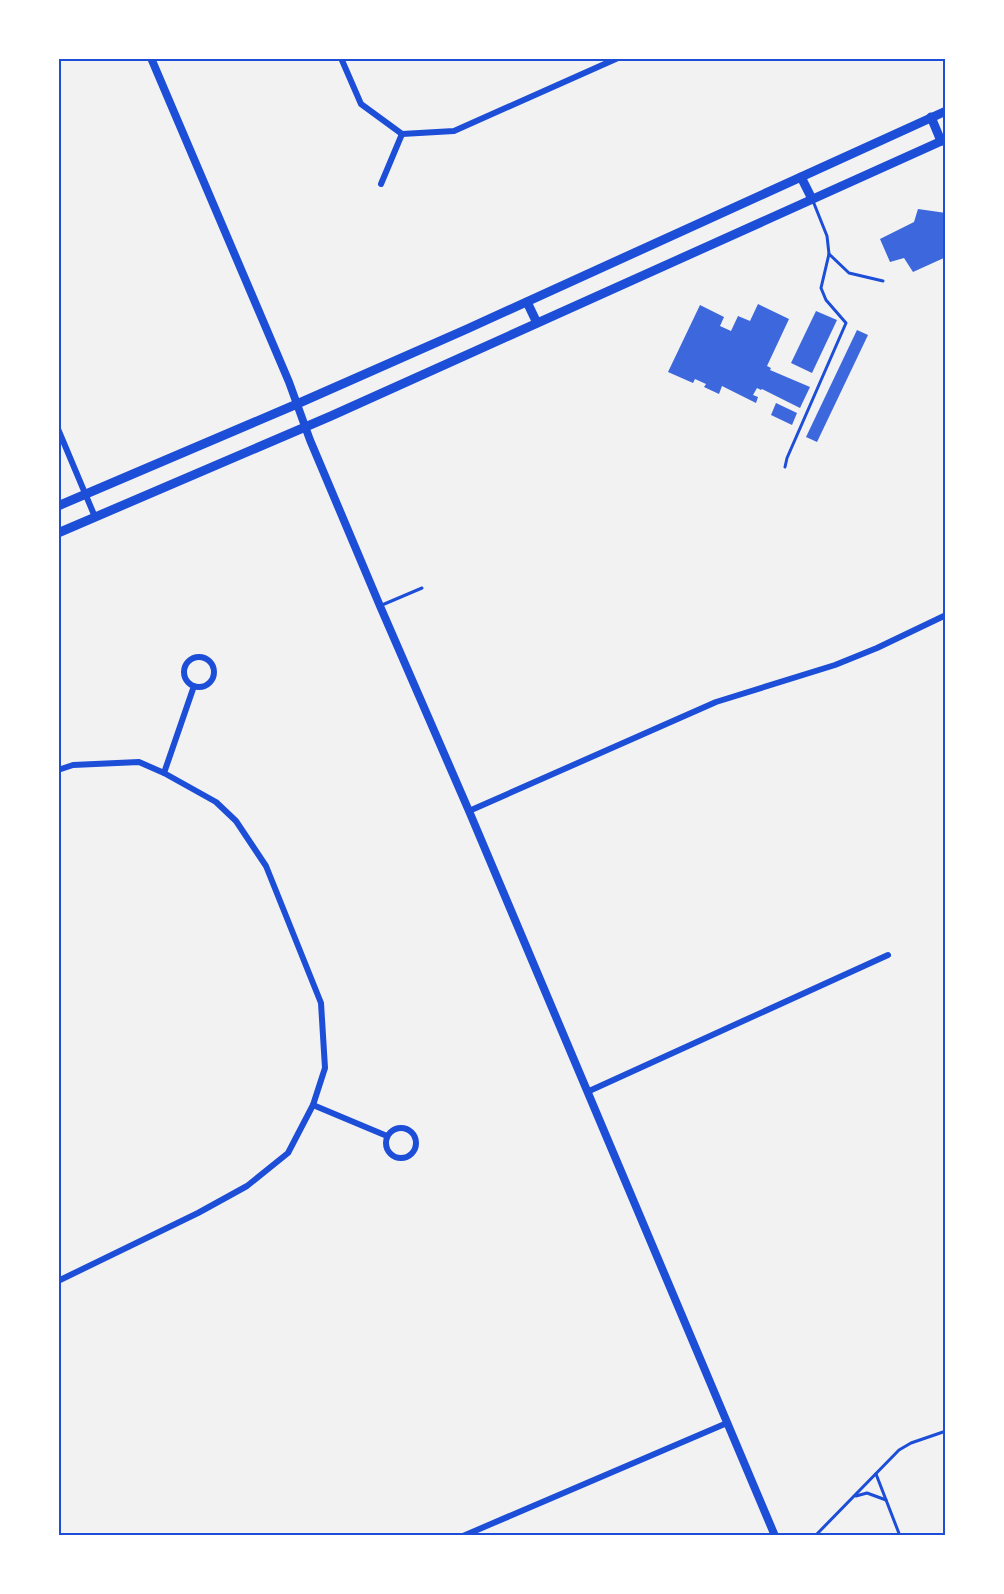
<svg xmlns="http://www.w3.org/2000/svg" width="1004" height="1594" font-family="Quicksand,sans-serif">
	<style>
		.building { fill: #3d67dc }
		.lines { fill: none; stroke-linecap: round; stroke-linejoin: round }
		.service { stroke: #1d4ed8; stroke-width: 3 }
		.minor { stroke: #1d4ed8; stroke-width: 6 }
		.tertiary { stroke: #1d4ed8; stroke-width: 8 }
		.secondary { stroke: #1d4ed8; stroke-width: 9 }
		.neatline { fill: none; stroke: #1d4ed8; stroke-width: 2 }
	</style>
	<rect width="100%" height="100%" fill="#f2f2f2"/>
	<!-- building -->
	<g class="building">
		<polygon points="918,209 946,213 946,245 944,246 946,257 913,272 904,258 890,262 880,239 914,222"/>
		<polygon points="758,304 789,319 767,366 771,368 770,370 810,387 800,408 762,389 761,390 757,388 753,395 758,397 756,403 722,386 719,394 704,387 706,384 695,379 693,383 668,372 700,305 724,317 720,326 731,331 738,316 750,321"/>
		<polygon points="816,311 837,320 812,373 791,363"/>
		<polygon points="857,330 868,335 817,442 806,437"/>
		<polygon points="776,403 797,413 792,425 771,415"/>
	</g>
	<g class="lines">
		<!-- service -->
		<g class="service">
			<polyline points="829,254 849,273 883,281"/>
			<polyline points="785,467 787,458 846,323 826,300 821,288 829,254 827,236 813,201"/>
			<polyline points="382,605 422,588"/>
			<polyline points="876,1474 900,1536"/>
			<polyline points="856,1496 867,1493 886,1500"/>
			<polyline points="815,1536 899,1450 911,1443 946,1431"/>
		</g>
		<!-- minor -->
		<g class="minor">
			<polyline points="341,58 361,104 402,134"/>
			<polyline points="402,134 454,131 618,58"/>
			<polyline points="381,184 402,134"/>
			<polyline points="58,429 95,517"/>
			<circle cx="199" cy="672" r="15"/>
			<polyline points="58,770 73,765 139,762 164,773 216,802 236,821 266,866 321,1003 325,1068 313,1105 288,1153 247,1186 198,1213 58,1281"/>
			<polyline points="164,773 194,686"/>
			<polyline points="469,811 716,702 835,665 877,648 946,615"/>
			<polyline points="587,1092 888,955"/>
			<polyline points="313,1105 387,1136"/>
			<circle cx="401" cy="1143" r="15"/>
			<polyline points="463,1536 727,1423"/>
		</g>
		<!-- tertiary -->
		<polyline class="tertiary" points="151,58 289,382 310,440 380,606 469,811 775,1536"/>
		<!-- secondary -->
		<g class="secondary">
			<polyline points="931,117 941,141"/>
			<polyline points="801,177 812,199"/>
			<polyline points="527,302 537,323"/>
			<polyline points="58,506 297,404 467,329 946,111"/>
			<polyline points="58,533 331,416 946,139"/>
		</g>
	</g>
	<!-- border -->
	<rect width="1004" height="1594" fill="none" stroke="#ffffff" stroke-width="120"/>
	<rect x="60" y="60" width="884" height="1474" class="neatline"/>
</svg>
